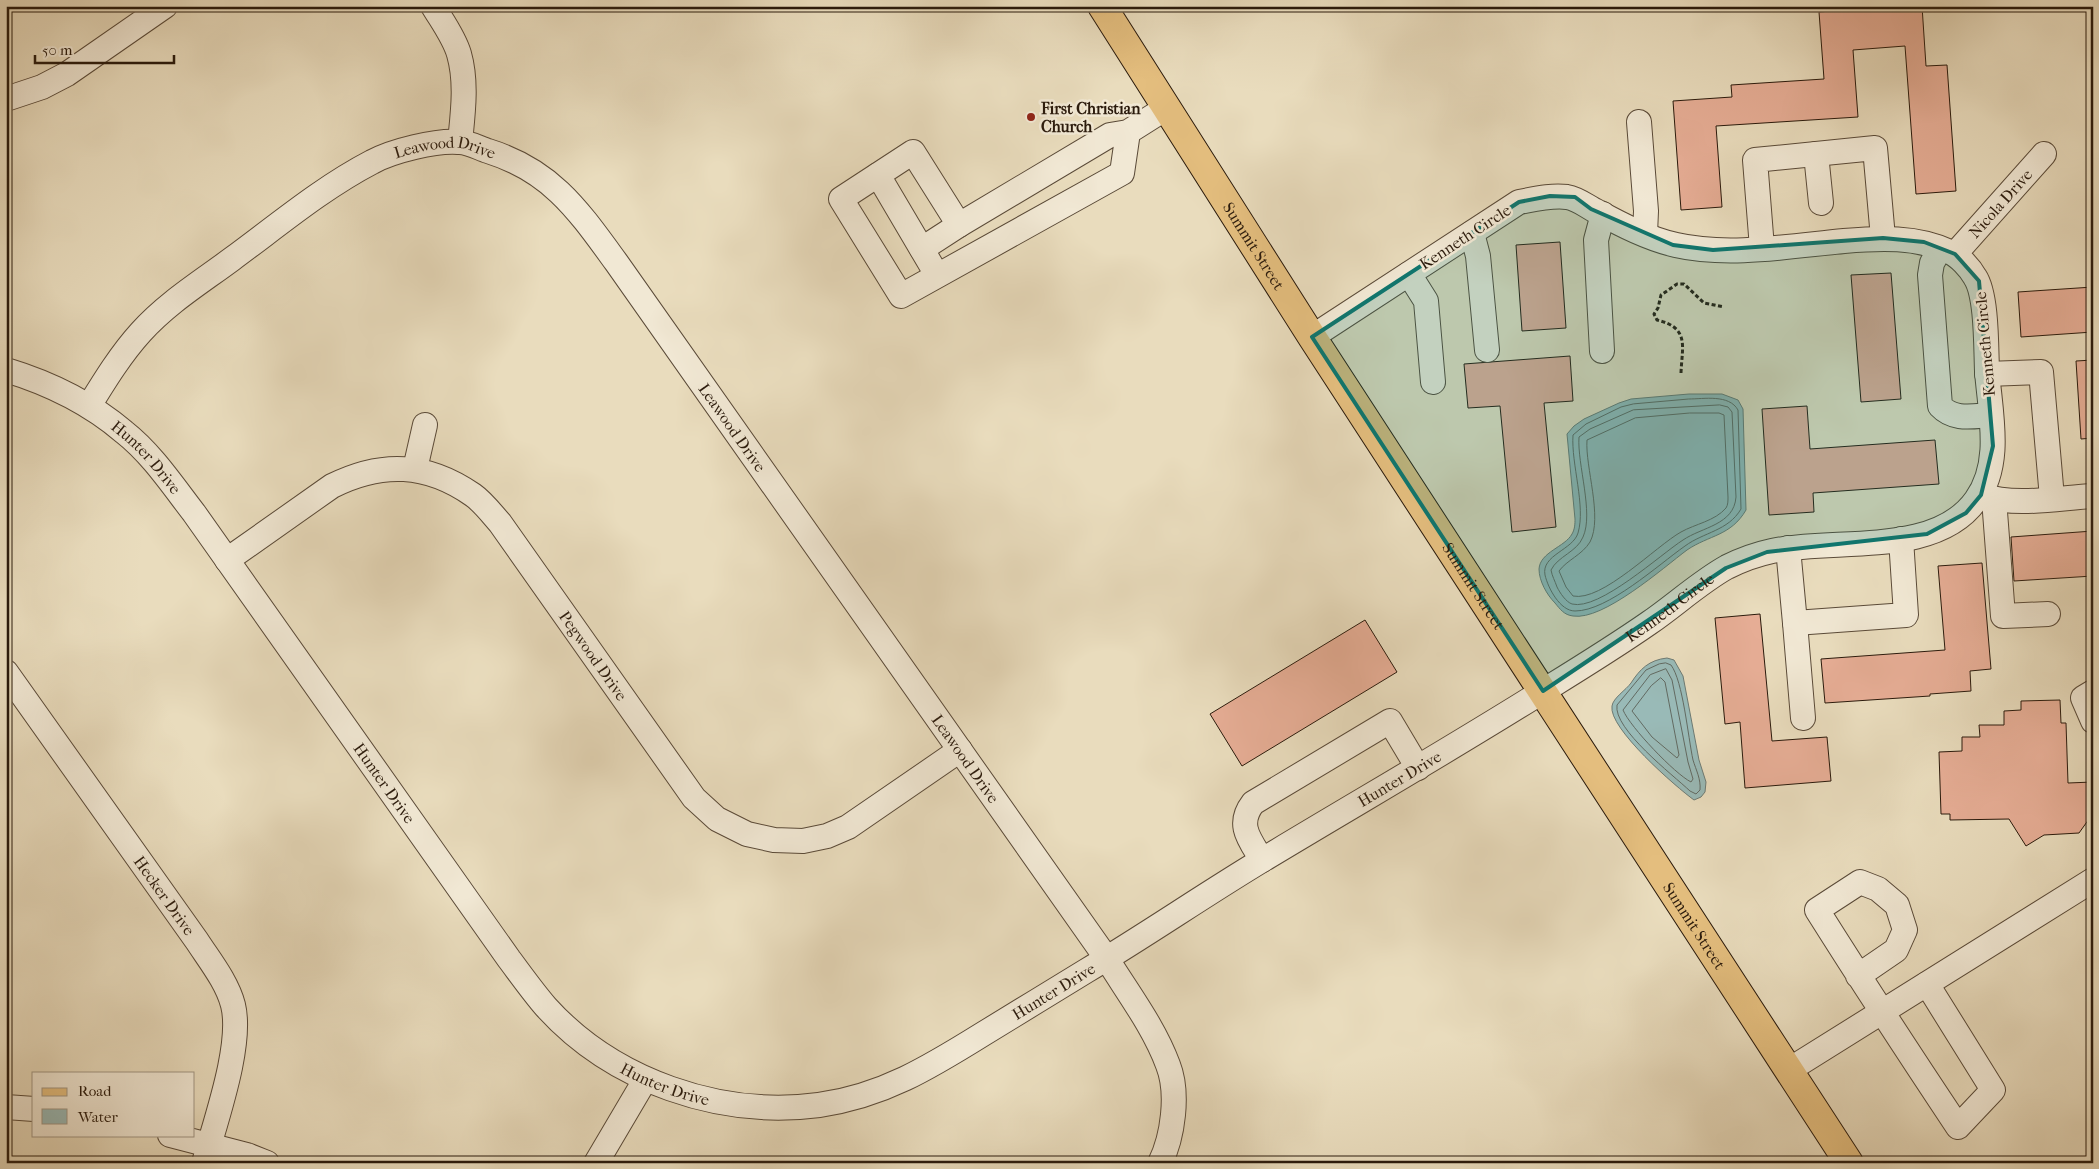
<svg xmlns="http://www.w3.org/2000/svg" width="2099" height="1169" font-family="'IM FELL French Canon',serif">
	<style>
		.water { fill: #99bab7; stroke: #6d7a73 }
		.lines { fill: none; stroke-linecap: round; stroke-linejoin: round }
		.shore { stroke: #626a62; stroke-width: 1 }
		.building { fill: #e6ad95; stroke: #2a1a0c }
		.minor-casing { stroke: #5a4a38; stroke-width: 26 }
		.major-casing { stroke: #2a1a0c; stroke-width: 30 }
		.path { stroke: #2a1a0c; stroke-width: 3; stroke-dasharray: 4 2.5; stroke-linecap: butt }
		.minor { stroke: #f1e8d4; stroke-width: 24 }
		.major { stroke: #e4be7e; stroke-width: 28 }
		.marked { fill: #0f766e; fill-opacity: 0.2; stroke: #0f766e; stroke-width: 4; stroke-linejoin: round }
		.poi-dot { fill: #8f2418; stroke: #f1e8d4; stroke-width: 2 }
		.labels { text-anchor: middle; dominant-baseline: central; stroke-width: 5; stroke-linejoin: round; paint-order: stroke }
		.poi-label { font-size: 16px; font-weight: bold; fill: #2a1a0c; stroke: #f1e8d4; text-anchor: start }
		.street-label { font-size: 16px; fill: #2a1a0c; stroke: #f1e8d4 }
	</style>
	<rect width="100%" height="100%" fill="#e9dcbd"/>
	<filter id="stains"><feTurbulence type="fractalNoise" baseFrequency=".004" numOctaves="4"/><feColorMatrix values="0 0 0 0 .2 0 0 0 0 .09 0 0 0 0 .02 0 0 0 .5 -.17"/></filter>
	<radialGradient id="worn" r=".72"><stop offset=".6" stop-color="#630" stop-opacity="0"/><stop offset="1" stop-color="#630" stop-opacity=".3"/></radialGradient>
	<!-- water -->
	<g class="water">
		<path d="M1689,394H1722L1738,400L1743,409L1746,510C1731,536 1709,535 1687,550C1663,568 1603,621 1573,616C1564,615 1560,609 1555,603C1547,595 1539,581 1539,569C1540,552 1565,547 1572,534C1575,529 1575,523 1575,519L1567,434L1574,426L1584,419L1619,403L1631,399Z"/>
		<path d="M1667,658L1674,660L1683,676L1699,760L1706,782L1705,792L1701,797L1694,800C1676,787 1608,728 1612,706C1613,698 1626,690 1631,683C1640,669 1649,660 1667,658Z"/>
	</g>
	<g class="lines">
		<!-- shore -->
		<g class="shore">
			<path d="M1689,399C1704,399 1729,394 1738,410L1741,509C1728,531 1704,532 1685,546C1658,565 1608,611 1575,611C1560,611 1548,588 1545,575C1541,555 1573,550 1578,533C1586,506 1571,464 1573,435L1586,424L1621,407L1633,404Z"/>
			<path d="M1720,405L1728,407L1732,412L1736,497C1734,525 1702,527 1683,540C1661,554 1599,611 1572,604C1566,602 1560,593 1557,587C1555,581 1552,576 1551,570C1558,556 1577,552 1583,537C1594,513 1577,464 1579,437L1590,429L1633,410Z"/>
			<path d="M1690,413H1719L1724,415L1728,497C1728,501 1728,505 1726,508C1715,521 1695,524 1681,532C1656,546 1602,602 1573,596L1566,587L1559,571C1567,560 1582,555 1590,542C1603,517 1585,467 1587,440L1635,418Z"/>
			<path d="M1666,663L1671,665C1683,681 1688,737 1693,760C1696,770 1701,779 1700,790L1696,794L1690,791C1673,775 1613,729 1617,705L1646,670L1659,664Z"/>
			<path d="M1666,669L1672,680L1688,762L1693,779L1691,782C1675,774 1630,727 1623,710L1650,675Z"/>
			<polygon points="1661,678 1665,682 1679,755 1677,758 1652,737 1632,711 1651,686"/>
		</g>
	</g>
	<!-- building -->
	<g class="building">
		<polygon points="1894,6 1922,6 1926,66 1947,65 1956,191 1916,194 1905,46 1853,50 1858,117 1716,126 1722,207 1681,210 1673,101 1732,97 1731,85 1824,79 1819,12"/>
		<polygon points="1560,242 1566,328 1522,331 1516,245"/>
		<polygon points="1891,273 1901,399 1861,402 1851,275"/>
		<polygon points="2093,287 2093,332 2021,337 2018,292"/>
		<polygon points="1570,356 1573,401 1544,403 1556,527 1512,532 1500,406 1468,408 1464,364"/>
		<polygon points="2093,360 2093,438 2081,439 2076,361"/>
		<polygon points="1807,406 1810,449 1935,440 1939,484 1813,493 1814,512 1769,515 1762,409"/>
		<polygon points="2093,531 2093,576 2014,581 2011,537"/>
		<polygon points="1982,563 1991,669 1970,671 1971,691 1930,694 1930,696 1825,703 1821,659 1945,650 1938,566"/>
		<polygon points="1760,614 1772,741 1827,737 1831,781 1745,788 1740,722 1725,724 1715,618"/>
		<polygon points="1365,620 1397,672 1242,766 1210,714"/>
		<polygon points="2060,700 2061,723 2066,723 2068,783 2093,782 2093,819 2089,819 2079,833 2044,835 2026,846 2009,819 1950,820 1950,814 1941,814 1939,752 1962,751 1962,737 1980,737 1979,725 2004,725 2004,711 2021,710 2021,701"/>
	</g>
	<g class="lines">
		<!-- minor casing -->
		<g class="minor-casing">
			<g id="minor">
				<path d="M433,6C442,21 454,37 459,54C467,82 463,112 460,142"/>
				<polyline points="6,99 42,87 67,74 165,6"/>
				<polyline points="1639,122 1646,211 1645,234"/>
				<polyline points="1128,132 1110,135 959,225 913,152 841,199 901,296 1122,173 1128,132 1166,108"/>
				<polyline points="1816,154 1821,203"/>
				<polyline points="878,175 937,275"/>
				<polyline points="1472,233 1478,256 1487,350"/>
				<polyline points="1762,248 1755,160 1875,148 1883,238"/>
				<polyline points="922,249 959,225"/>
				<path d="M1940,249L1932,263L1930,275L1940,406C1954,421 1973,416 1991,415"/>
				<path id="s1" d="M1955,254L2044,154"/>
				<polyline points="1409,274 1426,301 1433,382"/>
				<polyline points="1602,351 1596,240 1603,214"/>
				<path id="s2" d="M6,370C49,383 90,403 124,432C152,454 173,486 194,513L509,959C521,975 533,992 546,1007C613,1081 720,1118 819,1105C883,1096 930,1067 983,1034C1017,1013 1052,992 1086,971C1148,934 1207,893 1269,856C1362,800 1456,746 1548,688C1582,667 1616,646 1649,623C1674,606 1700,582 1727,567C1741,560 1758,554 1772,551C1834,537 1935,558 1976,500C2003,463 1990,413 1987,371C1986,347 1987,295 1975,277C1970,268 1959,256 1950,252C1917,236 1879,238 1844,241C1791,246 1728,257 1676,245C1649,239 1622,225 1598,212C1587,207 1579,199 1567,197C1551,195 1535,199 1519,202L1312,337"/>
				<polyline points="1987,374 2041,372 2052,498"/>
				<path id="s3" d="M89,406C105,380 121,354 141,332C167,303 201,282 232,259C277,226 322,188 372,162C392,151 436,140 459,142C468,142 479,148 488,151C552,171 578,210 616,262L1107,959C1128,993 1154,1027 1168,1065C1179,1093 1173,1137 1160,1163"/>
				<polyline points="415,469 425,425"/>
				<path d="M1981,495C2015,507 2057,498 2093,496"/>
				<polyline points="1994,499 2003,616 2048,614"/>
				<polyline points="1788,548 1795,623 1906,615 1901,539"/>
				<path id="s4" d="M227,560L332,486C382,461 427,463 473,495C483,502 492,514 500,523L694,798L717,819L747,834L774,840L803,841L827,836L848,827L960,750"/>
				<polyline points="1795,623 1803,718"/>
				<path id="s5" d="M6,672L197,941C210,961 227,982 233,1005C243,1045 215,1122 204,1163"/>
				<polyline points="2093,692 2083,698 2093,721"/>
				<path d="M1262,860C1250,840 1236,825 1253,803L1390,721L1418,768"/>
				<path d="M1858,976L1896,950L1905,930L1897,905L1878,889L1860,882L1817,910C1863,983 1910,1055 1958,1127L1993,1090L1927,984"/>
				<polyline points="1789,1070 2093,880"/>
				<polyline points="6,1107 34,1109"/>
				<polyline points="170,1135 247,1155 267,1163"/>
				<polyline points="596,1163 645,1080"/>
			</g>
		</g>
		<!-- major casing -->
		<g class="major-casing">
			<g id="major">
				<path id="s6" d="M1102,6L1312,337L1849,1163"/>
			</g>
		</g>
		<!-- path -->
		<path class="path" d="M1681,373C1682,346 1690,328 1657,320L1654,314L1658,308L1661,295L1677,284H1684L1704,303L1724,307"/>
		<!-- minor -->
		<use href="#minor" class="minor"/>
		<!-- major -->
		<use href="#major" class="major"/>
	</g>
	<!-- marked area -->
	<path class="marked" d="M1550,196L1575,197L1591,209L1673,245L1713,250L1883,238L1924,242L1955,254L1979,281L1993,446L1981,495L1966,513L1927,534L1767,552L1726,568L1543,691L1312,337L1519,202Z"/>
	<!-- markers -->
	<circle class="poi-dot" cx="1031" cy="117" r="5"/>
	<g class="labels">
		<!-- poi labels -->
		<g class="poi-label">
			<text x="1041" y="108">First Christian<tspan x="1041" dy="18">Church</tspan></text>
		</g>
		<!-- street labels -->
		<g class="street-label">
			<text stroke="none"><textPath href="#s3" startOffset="454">Leawood Drive</textPath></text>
			<text stroke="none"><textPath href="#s1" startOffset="68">Nicola Drive</textPath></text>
			<text transform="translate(1465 237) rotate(-33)">Kenneth Circle</text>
			<text stroke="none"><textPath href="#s6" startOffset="284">Summit Street</textPath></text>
			<text transform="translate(1985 344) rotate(-95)">Kenneth Circle</text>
			<text stroke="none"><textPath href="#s3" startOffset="874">Leawood Drive</textPath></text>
			<text stroke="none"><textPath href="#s2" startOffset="168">Hunter Drive</textPath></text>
			<text stroke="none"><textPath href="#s6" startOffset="689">Summit Street</textPath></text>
			<text stroke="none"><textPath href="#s2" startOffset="2138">Kenneth Circle</textPath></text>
			<text stroke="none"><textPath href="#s4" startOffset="479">Pegwood Drive</textPath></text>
			<text stroke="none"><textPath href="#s3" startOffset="1279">Leawood Drive</textPath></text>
			<text stroke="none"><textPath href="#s2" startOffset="1818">Hunter Drive</textPath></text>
			<text stroke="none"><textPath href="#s2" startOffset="572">Hunter Drive</textPath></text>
			<text stroke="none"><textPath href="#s5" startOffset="274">Hecker Drive</textPath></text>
			<text stroke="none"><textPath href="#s6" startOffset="1094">Summit Street</textPath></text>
			<text stroke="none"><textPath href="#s2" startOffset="1412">Hunter Drive</textPath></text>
			<text stroke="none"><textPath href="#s2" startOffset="992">Hunter Drive</textPath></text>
		</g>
	</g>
	<!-- margin -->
	<rect width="2099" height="1169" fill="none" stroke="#e9dcbd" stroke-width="25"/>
	<rect x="8" y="8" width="2084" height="1154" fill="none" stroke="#2a1a0c" stroke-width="2.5"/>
	<rect x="12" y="12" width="2074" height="1144" fill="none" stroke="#2a1a0c"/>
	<!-- legend -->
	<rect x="32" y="1072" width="162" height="65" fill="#f1e8d4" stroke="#a19684"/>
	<rect x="42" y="1088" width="25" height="8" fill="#e4be7e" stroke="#a19684"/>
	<text x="78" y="1096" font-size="15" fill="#2a1a0c">Road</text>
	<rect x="42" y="1109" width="25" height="15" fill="#99bab7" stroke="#a19684"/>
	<text x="78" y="1122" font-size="15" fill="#2a1a0c">Water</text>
	<!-- scale -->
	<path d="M35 55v8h139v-8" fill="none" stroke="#2a1a0c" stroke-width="2.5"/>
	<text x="42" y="55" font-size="15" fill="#2a1a0c" stroke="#f1e8d4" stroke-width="4" paint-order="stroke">50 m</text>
	<rect width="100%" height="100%" filter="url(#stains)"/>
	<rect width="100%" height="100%" fill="url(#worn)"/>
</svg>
